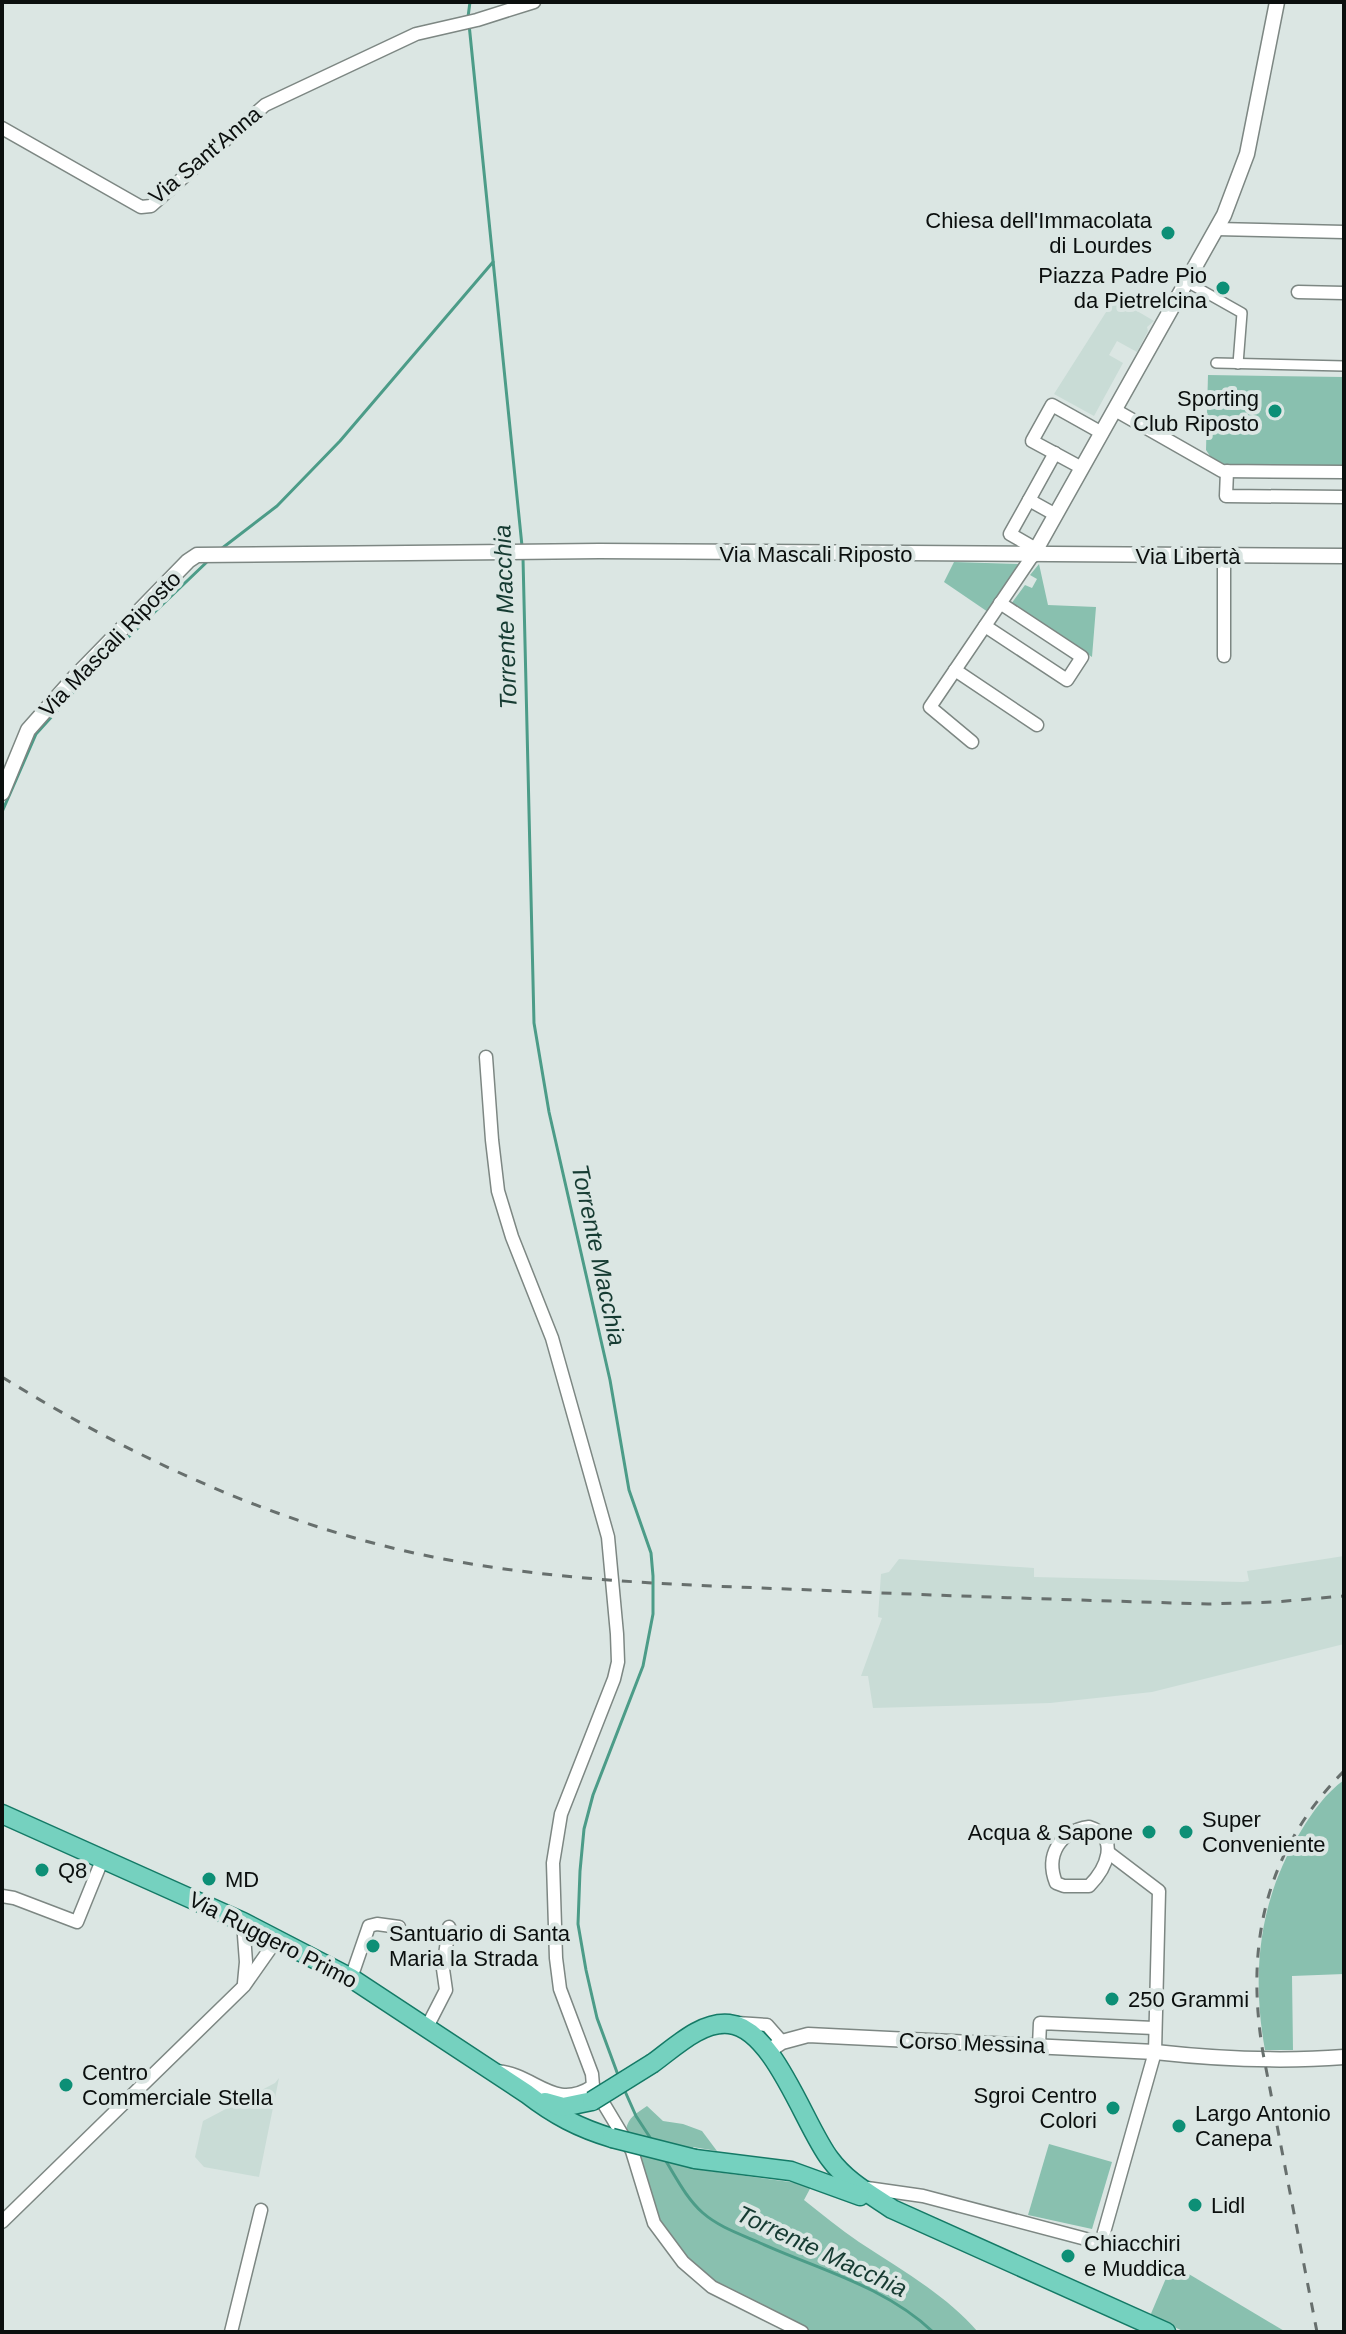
<svg xmlns="http://www.w3.org/2000/svg" width="1346" height="2334" font-family="Arial,sans-serif">
	<style>
		.built { fill: #c9dcd6 }
		.green { fill: #89c0af }
		.lines { fill: none; stroke-linecap: round; stroke-linejoin: round }
		.stream { stroke: #4c9c88; stroke-width: 3 }
		.pedestrian-casing { stroke: #7d8783; stroke-width: 12 }
		.minor-casing { stroke: #7d8783; stroke-width: 15 }
		.tertiary-casing { stroke: #7d8783; stroke-width: 17 }
		.primary-casing { stroke: #147a66; stroke-width: 21 }
		.pedestrian { stroke: #fff; stroke-width: 9 }
		.minor { stroke: #fff; stroke-width: 12 }
		.tertiary { stroke: #fff; stroke-width: 14 }
		.primary { stroke: #75d1bf; stroke-width: 18 }
		.rail { stroke: #676f6d; stroke-width: 3; stroke-dasharray: 10 10; stroke-linecap: butt }
		.primary-bridge-casing { stroke: #147a66; stroke-width: 21; stroke-linecap: butt }
		.primary-bridge { stroke: #75d1bf; stroke-width: 18 }
		.poi-dot { fill: #0d8f76; stroke: #dbe6e3; stroke-width: 3 }
		.labels { text-anchor: middle; dominant-baseline: central; stroke-width: 8; stroke-linejoin: round; paint-order: stroke }
		.street-label { font-size: 22px; fill: #0b0f0e; stroke: #dbe6e3 }
		.poi-label { font-size: 22px; fill: #0b0f0e; stroke: #dbe6e3; text-anchor: start }
		.water-label { font-size: 24px; font-style: italic; fill: #163b32; stroke: #dbe6e3 }
	</style>
	<rect width="100%" height="100%" fill="#dbe6e3"/>
	<!-- built -->
	<g class="built">
		<polygon points="1115,298 1154,321 1147,327 1148,331 1137,352 1117,341 1109,355 1123,363 1094,416 1054,394"/>
		<polygon points="1344,1556 1344,1644 1152,1692 1050,1703 873,1708 868,1676 861,1676 882,1618 878,1617 881,1574 889,1572 899,1559 1034,1568 1034,1577 1243,1582 1249,1581 1247,1571"/>
		<polygon points="279,2078 259,2177 204,2167 195,2157 203,2121 275,2083"/>
	</g>
	<!-- green -->
	<g class="green">
		<polygon points="1208,375 1344,377 1344,467 1222,465 1214,462 1206,450"/>
		<polygon points="954,562 1018,564 1018,566 988,612 944,582"/>
		<polygon points="1039,564 1048,605 1096,607 1092,657 1011,604 1025,585 1032,588 1037,579 1030,575"/>
		<path d="M1344,1780V1974L1292,1976L1293,2050H1265C1251,1973 1259,1898 1301,1831C1313,1811 1326,1793 1344,1780Z"/>
		<path d="M647,2106L663,2121L683,2124L702,2131L717,2151L693,2147L695,2169L812,2185L804,2200C822,2214 840,2229 859,2242C900,2269 945,2294 978,2332H807L704,2278L685,2261L654,2216L626,2130C628,2117 637,2113 647,2106Z"/>
		<polygon points="1049,2144 1112,2162 1092,2229 1028,2215"/>
		<polygon points="1172,2264 1286,2332 1185,2332 1150,2316"/>
	</g>
	<g class="lines">
		<!-- stream -->
		<g class="stream">
			<polyline points="468,17 470,2"/>
			<polyline points="469,24 522,546"/>
			<polyline points="221,549 277,506 340,441 493,262"/>
			<polyline points="523,558 534,1023 549,1112 610,1380 629,1490 651,1553 653,1576 653,1614 643,1666 593,1795 584,1829 580,1871 578,1924 586,1970 597,2018 618,2075"/>
			<polyline points="2,812 36,734 92,672 210,559"/>
			<polyline points="624,2089 636,2116 653,2142"/>
			<path d="M664,2158C676,2177 686,2198 703,2213C719,2227 740,2234 758,2242C817,2269 885,2286 933,2332"/>
		</g>
		<!-- pedestrian casing -->
		<g class="pedestrian-casing">
			<g id="pedestrian">
				<polyline points="1187,282 1242,313 1238,364"/>
				<polyline points="1216,363 1344,366"/>
			</g>
		</g>
		<!-- minor casing -->
		<g class="minor-casing">
			<g id="minor">
				<polyline points="2,128 141,207 151,206 265,105 416,34 477,20 534,2"/>
				<polyline points="1216,229 1344,232"/>
				<polyline points="1298,292 1344,293"/>
				<polyline points="1115,410 1222,471 1344,472"/>
				<polyline points="1055,453 1029,500 1056,515"/>
				<polyline points="1082,468 1032,441 1052,405 1102,433"/>
				<polyline points="1227,471 1226,496 1344,497"/>
				<polyline points="1029,500 1010,534 1036,549"/>
				<polyline points="985,626 1067,680 1082,657 1000,603"/>
				<polyline points="1224,656 1224,556"/>
				<polyline points="955,670 1037,725"/>
				<polyline points="972,742 930,707 1033,555"/>
				<polyline points="486,1057 492,1140 498,1191 512,1237 552,1338 608,1537 617,1634 618,1662 614,1679 561,1814 553,1863 556,1958 560,1989 592,2074 593,2086 632,2151 654,2223 683,2262 712,2287 802,2332"/>
				<path d="M1089,1827C1121,1837 1106,1869 1089,1886H1064L1056,1883C1045,1855 1060,1831 1089,1827Z"/>
				<polyline points="2,1896 14,1898 77,1922 103,1858"/>
				<polyline points="243,1922 246,1962 244,1983"/>
				<polyline points="351,1978 369,1926 377,1924 399,1927"/>
				<polyline points="737,2023 767,2025 782,2042"/>
				<polyline points="427,2027 446,1990 443,1969 449,1927"/>
				<polyline points="1039,2046 1040,2023 1154,2028"/>
				<path d="M496,2071C536,2074 553,2112 593,2086"/>
				<polyline points="867,2188 923,2196 1101,2243 1155,2052 1159,1891 1109,1853"/>
				<polyline points="2,2222 244,1986 277,1939"/>
				<polyline points="231,2332 261,2210"/>
			</g>
		</g>
		<!-- tertiary casing -->
		<g class="tertiary-casing">
			<g id="tertiary">
				<polyline points="1033,555 1224,215 1247,154 1277,2"/>
				<polyline points="2,793 28,730 75,677 188,561 197,555 599,551 1344,556"/>
				<path d="M767,2052L782,2042L808,2035L1155,2052C1218,2059 1280,2062 1344,2057"/>
			</g>
		</g>
		<!-- primary casing -->
		<g class="primary-casing">
			<g id="primary">
				<path d="M2,1814L243,1922L351,1978L527,2094C554,2115 579,2128 612,2138"/>
				<path d="M653,2063C674,2048 701,2021 729,2024C774,2028 805,2127 830,2159C846,2181 870,2194 892,2209L1166,2332"/>
				<polyline points="545,2102 563,2107 592,2101"/>
				<polyline points="695,2159 791,2171 860,2196"/>
			</g>
		</g>
		<!-- pedestrian -->
		<use href="#pedestrian" class="pedestrian"/>
		<!-- minor -->
		<use href="#minor" class="minor"/>
		<!-- tertiary -->
		<use href="#tertiary" class="tertiary"/>
		<!-- primary -->
		<use href="#primary" class="primary"/>
		<!-- rail -->
		<g class="rail">
			<path d="M2,1377C135,1459 279,1526 433,1557C559,1582 686,1585 814,1590C945,1596 1077,1600 1208,1604L1275,1602L1344,1596"/>
			<path d="M1317,2332L1263,2053C1245,1944 1265,1851 1344,1771"/>
		</g>
		<!-- primary-bridge casing -->
		<g class="primary-bridge-casing">
			<g id="primary-bridge">
				<polyline points="592,2101 653,2063"/>
				<polyline points="612,2138 695,2159"/>
			</g>
		</g>
		<!-- primary-bridge -->
		<use href="#primary-bridge" class="primary-bridge"/>
	</g>
	<!-- markers -->
	<g class="poi-dot">
		<circle cx="1168" cy="233" r="8"/>
		<circle cx="1223" cy="288" r="8"/>
		<circle cx="1275" cy="411" r="8"/>
		<circle cx="1149" cy="1832" r="8"/>
		<circle cx="1186" cy="1832" r="8"/>
		<circle cx="42" cy="1870" r="8"/>
		<circle cx="209" cy="1879" r="8"/>
		<circle cx="373" cy="1946" r="8"/>
		<circle cx="1112" cy="1999" r="8"/>
		<circle cx="66" cy="2085" r="8"/>
		<circle cx="1113" cy="2108" r="8"/>
		<circle cx="1179" cy="2126" r="8"/>
		<circle cx="1195" cy="2205" r="8"/>
		<circle cx="1068" cy="2256" r="8"/>
	</g>
	<g class="labels">
		<!-- street labels -->
		<g class="street-label">
			<text transform="translate(205 155) rotate(-40)">Via Sant'Anna</text>
			<text x="816" y="554">Via Mascali Riposto</text>
			<text x="1188" y="556">Via Libertà</text>
			<text transform="translate(110 644) rotate(-46)">Via Mascali Riposto</text>
			<text transform="translate(273 1940) rotate(27)">Via Ruggero Primo</text>
			<text transform="translate(972 2043) rotate(2)">Corso Messina</text>
		</g>
		<!-- poi labels -->
		<g class="poi-label">
			<text x="1152" y="220" text-anchor="end">Chiesa dell'Immacolata<tspan x="1152" dy="25">di Lourdes</tspan></text>
			<text x="1207" y="275" text-anchor="end">Piazza Padre Pio<tspan x="1207" dy="25">da Pietrelcina</tspan></text>
			<text x="1259" y="398" text-anchor="end">Sporting<tspan x="1259" dy="25">Club Riposto</tspan></text>
			<text x="1202" y="1819">Super<tspan x="1202" dy="25">Conveniente</tspan></text>
			<text x="1133" y="1832" text-anchor="end">Acqua &amp; Sapone</text>
			<text x="58" y="1870">Q8</text>
			<text x="225" y="1879">MD</text>
			<text x="389" y="1933">Santuario di Santa<tspan x="389" dy="25">Maria la Strada</tspan></text>
			<text x="1128" y="1999">250 Grammi</text>
			<text x="82" y="2072">Centro<tspan x="82" dy="25">Commerciale Stella</tspan></text>
			<text x="1097" y="2095" text-anchor="end">Sgroi Centro<tspan x="1097" dy="25">Colori</tspan></text>
			<text x="1195" y="2113">Largo Antonio<tspan x="1195" dy="25">Canepa</tspan></text>
			<text x="1211" y="2205">Lidl</text>
			<text x="1084" y="2243">Chiacchiri<tspan x="1084" dy="25">e Muddica</tspan></text>
		</g>
		<!-- water labels -->
		<g class="water-label">
			<text transform="translate(505 617) rotate(-92)">Torrente Macchia</text>
			<text transform="translate(599 1255) rotate(78)">Torrente Macchia</text>
			<text transform="translate(822 2251) rotate(25)">Torrente Macchia</text>
		</g>
	</g>
	<!-- border -->
	<rect width="1346" height="2334" fill="none" stroke="#0b0f0e" stroke-width="8"/>
</svg>
